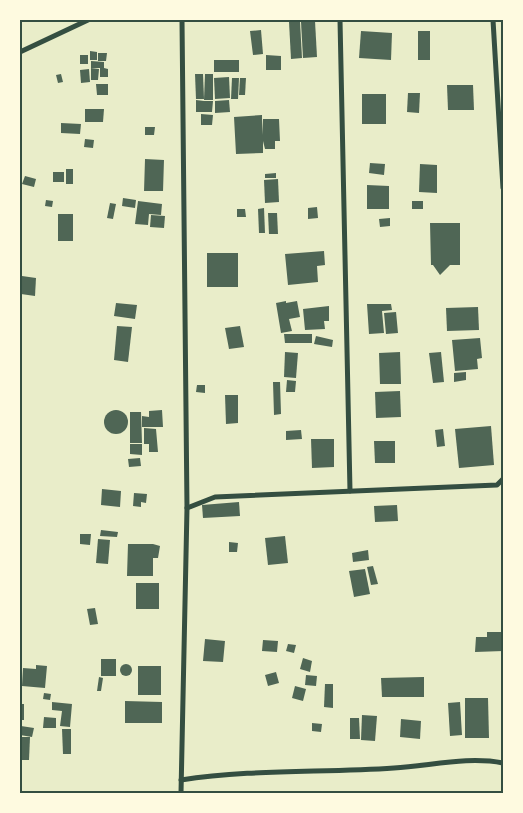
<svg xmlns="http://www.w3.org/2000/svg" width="523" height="813" font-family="'Fira Sans Condensed',sans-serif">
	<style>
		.building { fill: #4f6655 }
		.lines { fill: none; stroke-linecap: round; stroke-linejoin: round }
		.minor { stroke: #344e41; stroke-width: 5 }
		.neatline { fill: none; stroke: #344e41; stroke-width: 2 }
	</style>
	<rect width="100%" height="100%" fill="#e9edc9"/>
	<!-- building -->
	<g class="building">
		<polygon points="315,21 317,57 303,58 301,22"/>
		<polygon points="289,22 300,22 302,58 291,59"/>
		<polygon points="261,30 263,54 253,55 250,31"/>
		<polygon points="361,31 392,33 391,60 359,58"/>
		<rect x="418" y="31" width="12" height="29"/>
		<polygon points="90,51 97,52 97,60 90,60"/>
		<polygon points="98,53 107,53 106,61 98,61"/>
		<rect x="80" y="55" width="8" height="9"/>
		<polygon points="266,55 281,56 281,70 266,70"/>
		<rect x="214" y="60" width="25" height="12"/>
		<polygon points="91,61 104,62 104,68 108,69 108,77 100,77 100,68 91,68"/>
		<polygon points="91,68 99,69 98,80 91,80"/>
		<polygon points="89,69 90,82 81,83 80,70"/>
		<polygon points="61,74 63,82 58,83 56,75"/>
		<polygon points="195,74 203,74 204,99 196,99"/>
		<polygon points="205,74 213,74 213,100 204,100"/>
		<polygon points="229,77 230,98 215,99 214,78"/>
		<polygon points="232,78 239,78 238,99 231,99"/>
		<polygon points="240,78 246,78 245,95 239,95"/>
		<polygon points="96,84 108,84 108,95 97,95"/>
		<polygon points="447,85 473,85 474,110 448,110"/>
		<polygon points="408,93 420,93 419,113 407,112"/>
		<rect x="362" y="94" width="24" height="30"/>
		<polygon points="196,100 204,101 204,103 204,101 213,101 212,112 196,112"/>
		<polygon points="229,100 230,112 215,113 215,101"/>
		<polygon points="85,109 104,109 103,122 85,122"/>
		<polygon points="201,114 213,115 212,125 201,125"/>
		<polygon points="262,115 262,135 263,119 279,119 280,141 275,141 275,149 265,149 263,141 263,153 236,154 234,117"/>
		<polygon points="61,123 81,124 80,134 61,133"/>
		<polygon points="145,127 155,127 154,135 145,135"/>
		<polygon points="85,139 94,140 93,148 84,147"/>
		<polygon points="145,159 164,160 163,191 144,191"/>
		<polygon points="370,163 385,164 384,175 369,173"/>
		<polygon points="420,164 437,165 437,193 419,192"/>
		<rect x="66" y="169" width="7" height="15"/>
		<rect x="53" y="172" width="11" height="10"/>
		<polygon points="276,173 276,178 265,178 265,174"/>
		<polygon points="25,176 36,179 34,187 22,184"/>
		<polygon points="278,179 279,202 265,203 264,180"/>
		<polygon points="367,185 389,186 389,209 367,209"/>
		<polygon points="123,198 136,200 135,208 122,206"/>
		<polygon points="46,200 53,201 52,207 45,206"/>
		<polygon points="138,201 162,204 161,215 149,214 148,225 135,224"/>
		<rect x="412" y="201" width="11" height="8"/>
		<polygon points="110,203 116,204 113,219 107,218"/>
		<polygon points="317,207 318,218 308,219 308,208"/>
		<polygon points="264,208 265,233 259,233 258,209"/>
		<polygon points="237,209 245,209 246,217 237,217"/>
		<polygon points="268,213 277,213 278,234 269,234"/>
		<rect x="58" y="214" width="15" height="27"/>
		<polygon points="151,215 165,216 164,228 150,227"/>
		<polygon points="390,218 390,226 380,227 379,219"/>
		<polygon points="430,223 460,223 460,265 450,265 440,275 433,265 431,265"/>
		<polygon points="324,251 325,265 317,266 318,282 288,285 285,254"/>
		<rect x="207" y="253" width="31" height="34"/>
		<polygon points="22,276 36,278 35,296 21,294"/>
		<polygon points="286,301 286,303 297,301 300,317 289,319 292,331 281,333 276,303"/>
		<polygon points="116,303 137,305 135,319 114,316"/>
		<polygon points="367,304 391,304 392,310 382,311 384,333 369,334"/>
		<polygon points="329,306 329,321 324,321 325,329 305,330 303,309"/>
		<polygon points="478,307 479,330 447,331 446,308"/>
		<polygon points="396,312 398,333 386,334 384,313"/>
		<polygon points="117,326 132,327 128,362 114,360"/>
		<polygon points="240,326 244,347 229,349 225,328"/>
		<polygon points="284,334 312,334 312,343 285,343"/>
		<polygon points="316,336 333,340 332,347 314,344"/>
		<polygon points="480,338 482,358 477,359 478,369 455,371 452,340"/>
		<polygon points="285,352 298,353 296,378 284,377"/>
		<polygon points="400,352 401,384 380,384 379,353"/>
		<polygon points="441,352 444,382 433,383 429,353"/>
		<polygon points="466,372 466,380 454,382 454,373"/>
		<polygon points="287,380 296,381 295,392 286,392"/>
		<polygon points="273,382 280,382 281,414 274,415"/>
		<polygon points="197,385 205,385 205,393 196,392"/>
		<polygon points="400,391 401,417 376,418 375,392"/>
		<polygon points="225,395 238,395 238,423 226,424"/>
		<polygon points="162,410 163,427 142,427 142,416 149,417 149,411"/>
		<circle cx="116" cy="422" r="12"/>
		<polygon points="130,412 141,412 142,443 130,443"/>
		<polygon points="491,426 494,465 459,468 455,429"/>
		<polygon points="144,428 156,429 158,452 149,452 149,444 144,444"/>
		<polygon points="443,429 445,446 437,447 435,430"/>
		<polygon points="301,430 302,439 286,440 286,431"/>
		<polygon points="311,439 334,439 334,467 312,468"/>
		<polygon points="374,441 395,441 395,463 375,463"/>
		<polygon points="130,444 142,444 142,455 130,454"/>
		<polygon points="140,458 141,466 129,467 128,459"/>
		<polygon points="102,489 121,491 120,507 101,505"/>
		<polygon points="134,493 147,494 146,503 141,502 141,507 133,506"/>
		<polygon points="239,502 240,516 203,518 202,505"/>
		<polygon points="397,505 398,521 375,522 374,506"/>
		<polygon points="101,530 118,532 117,537 100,536"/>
		<polygon points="80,534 91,534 90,545 80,544"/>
		<polygon points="285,536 288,563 268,565 265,538"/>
		<polygon points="98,539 110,540 108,564 96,563"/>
		<polygon points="229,542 238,543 237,552 229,552"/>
		<polygon points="128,544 153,544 160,546 158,558 153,558 153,576 127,576"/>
		<polygon points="368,550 369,560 353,562 352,553"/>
		<polygon points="373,566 378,584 371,585 367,567"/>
		<polygon points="365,569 370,594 354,597 349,571"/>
		<rect x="136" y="583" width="23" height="26"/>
		<polygon points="95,608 98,624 90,625 87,609"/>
		<polygon points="487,632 503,632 503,651 475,652 476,637 487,637"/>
		<polygon points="205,639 225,641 223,662 203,661"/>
		<polygon points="263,640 278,641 277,652 262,651"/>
		<polygon points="288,644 296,645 294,653 286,651"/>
		<polygon points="303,658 312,661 310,672 300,669"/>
		<rect x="101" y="659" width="15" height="17"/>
		<circle cx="126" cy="670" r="6"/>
		<polygon points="36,665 47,666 45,688 22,686 23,668 36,669"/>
		<rect x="138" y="666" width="23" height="29"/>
		<polygon points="276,672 279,683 268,686 265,675"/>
		<polygon points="306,675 317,676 316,686 305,685"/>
		<polygon points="99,677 103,678 101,691 97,691"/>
		<polygon points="424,677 424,697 382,697 381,678"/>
		<polygon points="325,684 333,684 333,708 324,707"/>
		<polygon points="295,686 306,689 303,701 292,698"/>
		<polygon points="44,693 51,694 50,700 43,699"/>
		<polygon points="465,698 488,698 489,738 465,738"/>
		<polygon points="125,701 162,702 162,723 125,723"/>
		<polygon points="52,702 72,704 70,727 60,726 62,711 52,710"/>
		<polygon points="460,702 462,735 450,736 448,703"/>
		<rect x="20" y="704" width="4" height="16"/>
		<polygon points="362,715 377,716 375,741 361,740"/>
		<polygon points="44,717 56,718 56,728 43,728"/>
		<polygon points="350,718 359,718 360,739 350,739"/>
		<polygon points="401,719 421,721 420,739 400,737"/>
		<polygon points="312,723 322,724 321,732 312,731"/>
		<polygon points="21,726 34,728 32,737 20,735"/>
		<polygon points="62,729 71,729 71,754 63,754"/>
		<polygon points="20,737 30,737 29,760 20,760"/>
	</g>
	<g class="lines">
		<!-- minor -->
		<g class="minor">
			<polyline points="340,20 350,491"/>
			<polyline points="493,20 503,188"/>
			<polyline points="20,52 88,20"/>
			<polyline points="187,508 215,497 497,485 503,479"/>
			<path d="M181,780C251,769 323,773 394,768C430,766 467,756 503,763"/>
			<polyline points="181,793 187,508 182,20"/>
		</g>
	</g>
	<!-- border -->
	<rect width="523" height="813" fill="none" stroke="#fefae0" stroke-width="42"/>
	<rect x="21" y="21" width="481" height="771" class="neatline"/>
</svg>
